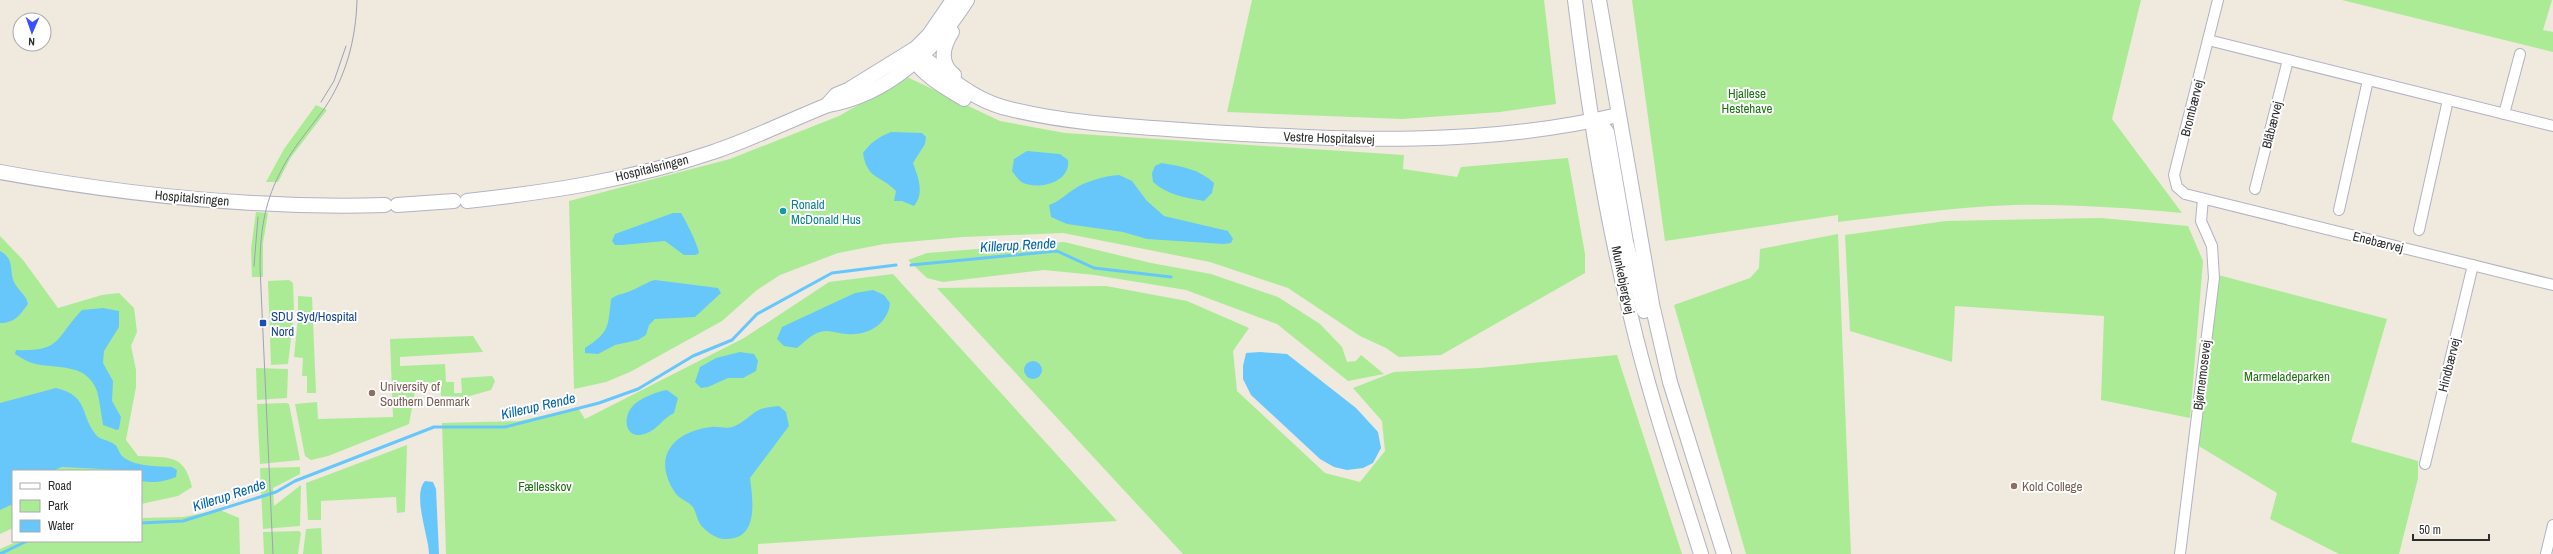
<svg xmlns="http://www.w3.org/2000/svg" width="2553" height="554" font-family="'Archivo Narrow',sans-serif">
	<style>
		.green { fill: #abeb95 }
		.water { fill: #67c7fb }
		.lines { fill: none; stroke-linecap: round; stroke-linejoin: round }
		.stream { stroke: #67c7fb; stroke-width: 3 }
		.street-casing { stroke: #b2b3c1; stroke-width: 12 }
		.secondary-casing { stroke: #b2b3c1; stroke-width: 16 }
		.street { stroke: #fff; stroke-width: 10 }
		.secondary { stroke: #fff; stroke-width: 14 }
		.tram { stroke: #9fa1b9; stroke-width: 1 }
		.culture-dot { fill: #0f9aa8; stroke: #fff; stroke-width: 1.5 }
		.transit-dot { fill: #1a4fb4; stroke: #fff; stroke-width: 1.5 }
		.education-dot { fill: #8d6e63; stroke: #fff; stroke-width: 1.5 }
		.labels { text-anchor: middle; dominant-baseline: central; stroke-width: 4; stroke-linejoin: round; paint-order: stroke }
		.park-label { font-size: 13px; fill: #1f7313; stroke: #fff }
		.street-label { font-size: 13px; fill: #2d2d2d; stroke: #fff }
		.culture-label { font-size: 13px; fill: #0d838f; stroke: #fff; text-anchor: start }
		.transit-label { font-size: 13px; fill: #164399; stroke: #fff; text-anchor: start }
		.education-label { font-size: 13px; fill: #785e54; stroke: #fff; text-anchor: start }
		.water-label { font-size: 14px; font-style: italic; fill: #0063ad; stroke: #fff }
	</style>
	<rect width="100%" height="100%" fill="#efe9de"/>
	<!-- green -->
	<g class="green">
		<polygon points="1252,0 1544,0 1556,104 1500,112 1402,119 1227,112"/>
		<path d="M1632,0H2141L2112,119L2182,213C2126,208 2070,204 2014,205C1955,207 1897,215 1838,222V215L1665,241Z"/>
		<polygon points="2342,0 2552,0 2543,30 2553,32 2553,52"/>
		<polygon points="907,77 1000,121 1065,133 1404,155 1403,169 1457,177 1461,167 1568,158 1585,254 1585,273 1441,355 1399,357 1386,348 1360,336 1288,288 1210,262 1063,233 963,237 884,244 838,253 780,275 757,290 722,321 630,372 606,382 574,389 569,201 730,159 839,116"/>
		<polygon points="316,105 327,110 291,157 278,182 266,182 284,149"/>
		<polygon points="256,212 268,213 263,243 263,277 252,277 251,249"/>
		<polygon points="2101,218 2188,226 2203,261 2190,418 2101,400 2104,316 1955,306 1952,362 1850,331 1845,235 1946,221"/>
		<polygon points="1838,234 1851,554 1746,554 1674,305 1750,278 1759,268 1760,249"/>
		<path d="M0,236L23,260L58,308L102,295L119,293L134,308L137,332L131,346L136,370V387L126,440L138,456C169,458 184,453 192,487L178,496L141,504V471H13V528L0,534Z"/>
		<polygon points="1064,242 1151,263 1211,274 1278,297 1320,324 1342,347 1347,362 1356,361 1361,355 1384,374 1348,381 1277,324 1186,290 1095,275 1044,270 943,282 927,278 908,260 927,253"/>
		<polygon points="893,274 1117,521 758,544 758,554 446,554 442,423 519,421 578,408 585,419 744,338 829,282"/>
		<polygon points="2218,275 2387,319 2351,442 2418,461 2418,478 2399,554 2339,554 2270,519 2277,493 2197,445"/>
		<polygon points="289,280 293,283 294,312 288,364 271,365 268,281"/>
		<polygon points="1106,286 1187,301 1249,328 1233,351 1237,391 1325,473 1360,482 1385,451 1382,421 1353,388 1394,372 1480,368 1617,355 1682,554 1183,554 937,288"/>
		<polygon points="298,296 312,297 316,393 307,393 307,376 302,376 303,358 294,357 298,319"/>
		<polygon points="473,336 483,352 400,357 400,366 445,364 446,382 454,382 454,393 462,393 461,378 492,376 495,381 491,390 466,397 441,396 440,384 416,386 409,424 328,456 311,460 305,456 295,404 317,402 318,419 393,417 390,339"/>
		<polygon points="256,368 288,369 287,398 257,400"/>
		<polygon points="286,403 289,404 300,460 260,464 257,404"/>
		<polygon points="407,445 405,512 397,513 396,497 321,501 321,520 308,520 306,483"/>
		<polygon points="300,467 300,474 273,488 274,506 301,485 300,526 263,529 260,468"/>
		<polygon points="220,510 239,518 240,554 0,554 0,549 18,541 141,541 141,518 183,517"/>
		<polygon points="321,528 322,554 303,554 306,529"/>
		<polygon points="299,531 301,533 298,554 264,554 263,532"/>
	</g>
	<!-- water -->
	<g class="water">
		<path d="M891,132L922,133L926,137L925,144L913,163C918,177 925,193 914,206L902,201H894L896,191C881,175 867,180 863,153C871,142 879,137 891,132Z"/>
		<path d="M1027,151L1060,154L1068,160C1071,182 1040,190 1023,183C1019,181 1015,175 1012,171L1014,159Z"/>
		<path d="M1161,163C1181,166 1199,169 1214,183L1212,193L1204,201C1185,198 1168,195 1153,182L1152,173L1155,166Z"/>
		<path d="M1119,175L1132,181L1147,201L1164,216L1228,231L1233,239L1231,243L1224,244L1147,239L1123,232L1067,224L1051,217L1049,205C1061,201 1068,192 1079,186C1091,180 1105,176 1119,175Z"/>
		<path d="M673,213H681C687,223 697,243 699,253L696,255H684L665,241L622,245H615L612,241L615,234Z"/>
		<path d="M0,251C15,259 9,270 14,282C18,291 26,294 28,304C20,315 15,323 0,323Z"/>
		<path d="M655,280L718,288L721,293L695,317L655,319L649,325L646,335L638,340L615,345L598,354L585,353V348C610,332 608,326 611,299C619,293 626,294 635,289C642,286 647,282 655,280Z"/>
		<path d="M873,290L884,295L890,303C888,324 868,336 847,334C838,334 829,329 820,332C812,334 803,343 797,348L784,346L777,339L782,327L855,293Z"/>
		<path d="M103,308L119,311V327L104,351L103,363L113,381L112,401L121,417L119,429L117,430L103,425C101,414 100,402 97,391C86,361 55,370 32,363C26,361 20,357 15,354L16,350C62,352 55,338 82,310Z"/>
		<polygon points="740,352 754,354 758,361 756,371 743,378 728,378 708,387 701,388 695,382 700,367 716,358"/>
		<polygon points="1260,352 1287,354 1356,408 1378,432 1381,448 1373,463 1363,468 1347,470 1334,467 1320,459 1251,395 1243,379 1243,366 1246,353"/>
		<circle cx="1033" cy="370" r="9"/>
		<path d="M56,388C90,396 79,415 97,436C101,440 109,440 114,444C118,446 119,453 122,456C134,467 158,466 172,467L177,470L176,477C163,482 155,483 141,481V471L62,467L52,471H13V504L0,510V403Z"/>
		<path d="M667,390L678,398L674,413C663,418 658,429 647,433C627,442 621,420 632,407C638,399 658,391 667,390Z"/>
		<path d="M779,406L786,412L789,426L750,478C753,501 759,540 725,539C716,539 705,531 700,524C697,519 696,512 693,507C689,502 680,499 676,494C651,458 672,432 711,427C718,426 726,429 732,427C743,424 751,413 761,409C766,407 773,407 779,406Z"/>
		<path d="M425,481L433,482L436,489L439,554H429C429,537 412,495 425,481Z"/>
	</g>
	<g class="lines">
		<!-- stream -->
		<g class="stream">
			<polyline points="911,265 1057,251 1094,268 1171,277"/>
			<polyline points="141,523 183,521 276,492 295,481 434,427 505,427 599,403 638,389 693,356 732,340 757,314 832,273 896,265"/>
			<polyline points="0,554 27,541"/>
		</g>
		<!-- street casing -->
		<g class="street-casing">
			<g id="street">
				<polyline points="2218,0 2174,175 2177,187 2185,194 2553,285"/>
				<polyline points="2208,40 2553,126"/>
				<polyline points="2504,114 2520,54"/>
				<polyline points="2255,189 2288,60"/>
				<polyline points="2339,210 2368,80"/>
				<polyline points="2419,230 2448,100"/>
				<polyline points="2425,464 2473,265"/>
				<polyline points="2180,554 2214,278 2212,246 2201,221 2203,199"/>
				<polyline points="2546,554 2553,525"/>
			</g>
		</g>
		<!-- secondary casing -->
		<g class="secondary-casing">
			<g id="secondary">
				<path d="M1575,0C1588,105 1604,210 1630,313C1649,395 1676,474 1701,554"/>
				<polyline points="1599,0 1652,304 1670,382 1724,554"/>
				<path d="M952,32C943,46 938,63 954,75"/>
				<path d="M909,53C927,57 932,65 946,75C964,90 987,104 1010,109C1075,125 1143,127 1210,132C1347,140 1483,147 1618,115"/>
				<path d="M910,54C922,75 944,87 964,99"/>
				<polyline points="828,104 836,95 848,90 916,48 929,35 953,0"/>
				<polyline points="1590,122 1603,127 1607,132 1626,242 1644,311"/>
				<path d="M0,172C127,195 255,209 385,205"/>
				<path d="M467,201C550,192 634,179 713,152C752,139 790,120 828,105C888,95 936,49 967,0"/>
				<polyline points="397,205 454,201"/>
			</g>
		</g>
		<!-- street -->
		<use href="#street" class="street"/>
		<!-- secondary -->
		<use href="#secondary" class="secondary"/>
		<!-- tram -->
		<g class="tram">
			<polyline points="321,102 334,81 346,46"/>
			<polyline points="254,266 258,217"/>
			<path d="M273,554L260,267C260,235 264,204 279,175C290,151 308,131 324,109C346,77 356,39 357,0"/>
		</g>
	</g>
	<!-- markers -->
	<circle class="culture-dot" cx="783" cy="211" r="4"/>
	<rect class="transit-dot" x="259" y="319" width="8" height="8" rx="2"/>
	<g class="education-dot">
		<circle cx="372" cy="393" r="4"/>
		<circle cx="2014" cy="486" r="4"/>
	</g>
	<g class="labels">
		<!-- park labels -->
		<g class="park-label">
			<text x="1747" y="93">Hjallese<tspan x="1747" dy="15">Hestehave</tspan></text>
			<text x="2287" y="376">Marmeladeparken</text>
			<text x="545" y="486">Fællesskov</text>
		</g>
		<!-- street labels -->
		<g class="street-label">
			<text transform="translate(2192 108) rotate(-76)">Brombærvej</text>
			<text transform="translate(2272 125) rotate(-76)">Blåbærvej</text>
			<text transform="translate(1329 138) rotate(2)">Vestre Hospitalsvej</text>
			<text transform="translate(652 168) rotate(-14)">Hospitalsringen</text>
			<text transform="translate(192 198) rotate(5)">Hospitalsringen</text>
			<text transform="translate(2378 242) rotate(14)">Enebærvej</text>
			<text transform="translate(1623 280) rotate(78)">Munkebjergvej</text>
			<text transform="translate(2449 365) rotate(-76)">Hindbærvej</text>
			<text transform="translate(2202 375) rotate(-83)">Bjørnemosevej</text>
		</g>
		<!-- culture labels -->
		<g class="culture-label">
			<text x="791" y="204">Ronald<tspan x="791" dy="15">McDonald Hus</tspan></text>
		</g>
		<!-- transit labels -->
		<g class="transit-label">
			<text x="271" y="316">SDU Syd/Hospital<tspan x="271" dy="15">Nord</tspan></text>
		</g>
		<!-- education labels -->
		<g class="education-label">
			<text x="380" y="386">University of<tspan x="380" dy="15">Southern Denmark</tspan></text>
			<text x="2022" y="486">Kold College</text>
		</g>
		<!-- water labels -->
		<g class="water-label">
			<text transform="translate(1018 245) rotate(-3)">Killerup Rende</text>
			<text transform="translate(538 406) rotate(-13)">Killerup Rende</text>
			<text transform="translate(229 495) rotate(-18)">Killerup Rende</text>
		</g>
	</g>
	<!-- legend -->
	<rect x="12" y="470" width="130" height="72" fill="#ffffff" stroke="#ababab"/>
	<rect x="20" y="483" width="20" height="6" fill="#ffffff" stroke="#ababab"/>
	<text x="48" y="490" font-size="12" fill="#2d2d2d">Road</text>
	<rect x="20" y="500" width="20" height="12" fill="#abeb95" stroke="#ababab"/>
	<text x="48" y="510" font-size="12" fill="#2d2d2d">Park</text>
	<rect x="20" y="520" width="20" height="12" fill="#67c7fb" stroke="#ababab"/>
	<text x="48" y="530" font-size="12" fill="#2d2d2d">Water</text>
	<!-- north arrow -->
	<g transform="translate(32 32) rotate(182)"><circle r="19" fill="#ffffff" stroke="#ababab"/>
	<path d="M0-3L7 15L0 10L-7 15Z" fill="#3b4fff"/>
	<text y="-6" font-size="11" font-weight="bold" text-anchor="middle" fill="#2d2d2d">N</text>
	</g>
	<!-- scale -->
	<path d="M2413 534v6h76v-6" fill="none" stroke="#2d2d2d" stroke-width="2"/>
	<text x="2419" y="534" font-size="12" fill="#2d2d2d" stroke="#ffffff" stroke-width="3" paint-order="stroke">50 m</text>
</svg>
